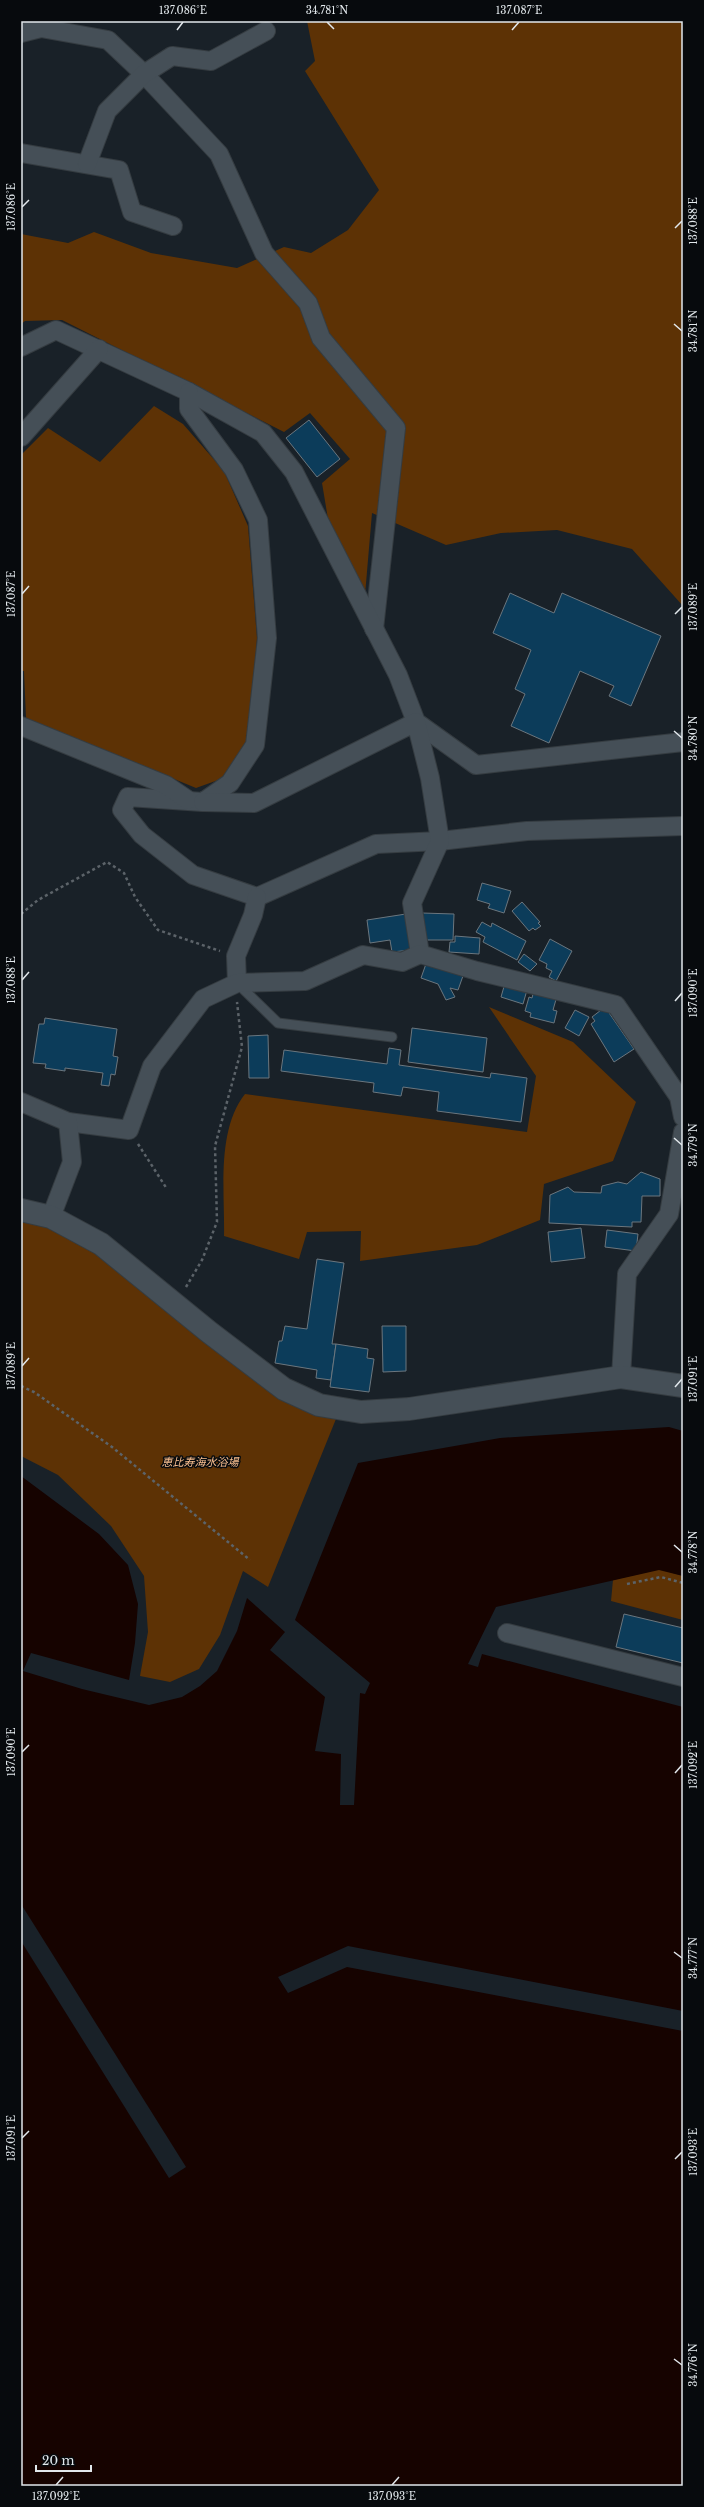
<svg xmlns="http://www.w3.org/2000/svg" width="704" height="2507" font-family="'Libre Baskerville','Noto Sans JP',serif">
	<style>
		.green { fill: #5d3205 }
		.water { fill: #160300 }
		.pier { fill: #192128 }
		.building { fill: #0c3c5a; stroke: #6b767e }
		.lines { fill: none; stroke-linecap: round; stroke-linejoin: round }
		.service-casing { stroke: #353c41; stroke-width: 11 }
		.minor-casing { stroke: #353c41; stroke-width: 20 }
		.tertiary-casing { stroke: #353c41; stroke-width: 24 }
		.path { stroke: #5c6369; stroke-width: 2.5; stroke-dasharray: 3 3; stroke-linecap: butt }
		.service { stroke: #454f57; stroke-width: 9 }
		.minor { stroke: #454f57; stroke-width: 18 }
		.tertiary { stroke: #454f57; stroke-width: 22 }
		.ticks { fill: none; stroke: #e2e8ec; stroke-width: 1.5 }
		.labels { text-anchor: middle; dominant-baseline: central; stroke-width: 3; stroke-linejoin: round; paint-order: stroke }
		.park-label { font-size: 11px; font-style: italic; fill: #f9bf90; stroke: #070a0d }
		.neatline { fill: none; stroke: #e2e8ec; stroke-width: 1.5 }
		.ticks-label { font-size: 10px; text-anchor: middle; fill: #e2e8ec }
	</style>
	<rect width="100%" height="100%" fill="#192128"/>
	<!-- green -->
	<g class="green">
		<polygon points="307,21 683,21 683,606 632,549 557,530 501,533 446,545 372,513 365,595 329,525 322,483 350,459 310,413 284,432 62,320 25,321 21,324 21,234 68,243 94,232 151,253 237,268 284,247 311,253 348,230 379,190 305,71 315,61"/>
		<polygon points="154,406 183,424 224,471 248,526 257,638 249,739 221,779 196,788 26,718 24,671 21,671 21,455 48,428 100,462"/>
		<path d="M489,1007L573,1042L636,1102L613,1161L544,1184L540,1220L477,1245L360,1261L361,1231L307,1232L299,1259L224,1236C225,1192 216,1131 245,1094L527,1132L536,1076Z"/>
		<polygon points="21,1210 51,1217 284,1389 340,1409 268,1587 243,1571 220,1635 199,1669 170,1682 140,1676 148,1632 144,1576 111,1526 58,1475 21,1456"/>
		<polygon points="660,1569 683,1576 683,1620 611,1601 613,1580"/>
	</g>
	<!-- water -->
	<polygon class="water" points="669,1427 683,1431 683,1576 659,1570 496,1607 468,1664 478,1667 482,1654 683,1707 683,2486 21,2486 21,1476 99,1534 128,1565 138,1604 135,1643 129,1680 31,1653 23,1671 82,1689 149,1705 182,1697 200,1686 217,1671 237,1631 247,1598 285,1632 270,1650 325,1697 315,1751 341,1754 340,1805 354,1805 360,1693 365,1694 370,1683 295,1620 358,1463 500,1438"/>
	<!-- pier -->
	<g class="pier">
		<polygon points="21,1904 186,2167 169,2178 21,1941"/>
		<polygon points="348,1946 683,2011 683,2031 347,1967 288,1993 278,1977"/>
	</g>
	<!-- building -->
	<g class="building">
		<polygon points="309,420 340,459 317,477 286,438"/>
		<polygon points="510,593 554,613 562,593 661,636 631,706 609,696 614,686 580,671 549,743 511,726 525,694 515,689 531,650 493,633"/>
		<polygon points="482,883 511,891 504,913 488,908 490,904 477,900"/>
		<polygon points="522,902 540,922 538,923 541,926 535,930 533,928 529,931 512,911"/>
		<polygon points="422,913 454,914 453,940 422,940"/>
		<polygon points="406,914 411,950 392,952 390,940 370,943 367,920"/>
		<polygon points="482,922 491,927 492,923 526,941 517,960 483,942 485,937 476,932"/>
		<polygon points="455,936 480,938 479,954 449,952 450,942 455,942"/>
		<polygon points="550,939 572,951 556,981 549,977 552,971 546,968 547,964 539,960"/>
		<polygon points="524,954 537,964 530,971 518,962"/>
		<polygon points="427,961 464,973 458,990 450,988 455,997 446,1000 438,984 421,978"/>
		<polygon points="505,983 527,990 523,1004 501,997"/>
		<polygon points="534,990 557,996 553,1010 557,1011 554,1023 530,1017 531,1013 525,1011 529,997 532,998"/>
		<polygon points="605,1007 634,1049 614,1062 591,1024 595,1021 592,1017"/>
		<polygon points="575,1010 589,1017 579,1036 565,1028"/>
		<polygon points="45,1018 117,1029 113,1056 118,1057 115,1075 111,1074 109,1086 101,1085 103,1073 65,1068 65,1071 45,1068 46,1064 33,1063 39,1024 44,1024"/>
		<polygon points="412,1028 487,1038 483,1072 408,1062"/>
		<polygon points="268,1035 269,1078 249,1078 248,1036"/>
		<polygon points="389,1048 401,1050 399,1065 490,1078 491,1073 527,1078 521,1122 437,1111 439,1092 403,1087 401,1096 373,1092 374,1083 281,1071 284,1050 387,1064"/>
		<polygon points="641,1172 660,1179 660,1196 642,1196 641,1222 632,1222 632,1227 549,1223 550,1195 568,1187 574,1192 601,1193 602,1186 618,1182 627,1184"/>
		<polygon points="581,1228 585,1258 551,1262 548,1232"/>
		<polygon points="607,1230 638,1234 636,1251 605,1247"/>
		<polygon points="317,1259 344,1263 332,1344 336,1344 331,1380 316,1378 317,1370 275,1363 279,1341 282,1341 285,1326 307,1329"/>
		<polygon points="382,1326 406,1326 406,1371 383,1372"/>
		<polygon points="336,1344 368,1349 367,1358 374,1359 369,1392 330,1387"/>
		<polygon points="624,1614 683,1628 683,1663 616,1647"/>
	</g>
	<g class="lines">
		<!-- service casing -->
		<g class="service-casing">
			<polyline id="service" points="237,983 278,1023 392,1037"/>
		</g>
		<!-- minor casing -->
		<g class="minor-casing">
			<g id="minor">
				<polyline points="21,33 41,28 108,40 144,74 219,154 264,253 308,303 321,338 396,428 374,629"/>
				<polyline points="21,153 119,170 132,212 173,226"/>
				<polyline points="87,164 107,111 144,74 172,56 211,61 266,31"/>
				<polyline points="21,347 56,330 189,392 263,433 294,472 398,675 416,722 476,765 683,742"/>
				<polyline points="189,392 189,409 234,470 258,520 267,638 255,745 230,783 203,802 128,797 122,810 142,835 193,875 257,897 376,844 440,841 527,831 683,826"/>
				<polyline points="21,437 99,349"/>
				<polyline points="21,726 166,785 188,800"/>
				<polyline points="203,802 254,803 416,722 430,778 440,841 412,903 420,954"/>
				<polyline points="237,983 236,956 253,915 257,897"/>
				<polyline points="21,1102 68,1122 129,1130 152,1066 203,999 237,983 305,981 363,955 402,962 420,954 477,971 616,1005 679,1097 683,1117"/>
				<polyline points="51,1217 72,1162 68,1122"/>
				<polyline points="621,1377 627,1274 669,1214 683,1132"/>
				<polyline points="507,1633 683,1677"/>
			</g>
		</g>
		<!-- tertiary casing -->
		<g class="tertiary-casing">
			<polyline id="tertiary" points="21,1210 51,1217 101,1244 209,1332 284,1389 319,1405 361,1412 409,1409 621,1377 683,1386"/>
		</g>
		<!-- path -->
		<g class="path">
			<polyline points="21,914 38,900 107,862 124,873 135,897 158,930 220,951"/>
			<polyline points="138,1144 167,1189"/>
			<polyline points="186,1287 202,1260 217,1222 215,1146 242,1047 237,1002"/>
			<polyline points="21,1386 34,1392 112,1447 250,1560"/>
			<polyline points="627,1584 661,1577 683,1583"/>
		</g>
		<!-- service -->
		<use href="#service" class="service"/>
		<!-- minor -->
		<use href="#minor" class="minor"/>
		<!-- tertiary -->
		<use href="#tertiary" class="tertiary"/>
	</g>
	<!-- ticks -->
	<path class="ticks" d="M327,22L334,29M177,30L183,22M512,30L519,22M22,207L29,200M675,228L682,221M674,324L682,331M22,594L29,586M675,614L682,607M674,731L682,738M22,980L29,972M675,1001L682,993M674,1138L682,1145M22,1366L29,1358M675,1387L682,1379M674,1545L682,1552M22,1752L29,1745M675,1773L682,1765M674,1952L682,1958M22,2138L29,2131M675,2159L682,2152M674,2359L682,2365M56,2485L63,2477M392,2485L399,2477"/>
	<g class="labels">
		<!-- park labels -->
		<g class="park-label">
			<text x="200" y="1462">恵比寿海水浴場</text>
		</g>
	</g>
	<!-- border -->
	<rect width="704" height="2507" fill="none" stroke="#070a0d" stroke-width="44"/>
	<!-- scale -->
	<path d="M36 2465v6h55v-6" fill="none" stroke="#e2e8ec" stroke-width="2"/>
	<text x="42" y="2465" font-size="12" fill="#e2e8ec" stroke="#070a0d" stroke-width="3" paint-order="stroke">20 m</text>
	<rect x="22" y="22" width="660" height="2463" class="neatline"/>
	<g class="ticks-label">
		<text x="183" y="14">137.086°E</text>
		<text x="327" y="14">34.781°N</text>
		<text x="519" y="14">137.087°E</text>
		<text transform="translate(11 207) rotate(-90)" y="4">137.086°E</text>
		<text transform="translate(693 221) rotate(-90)" y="4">137.088°E</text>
		<text transform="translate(693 331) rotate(-90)" y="4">34.781°N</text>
		<text transform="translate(11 594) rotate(-90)" y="4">137.087°E</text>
		<text transform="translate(693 607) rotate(-90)" y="4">137.089°E</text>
		<text transform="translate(693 738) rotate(-90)" y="4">34.780°N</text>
		<text transform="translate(11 980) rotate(-90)" y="4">137.088°E</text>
		<text transform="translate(693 993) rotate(-90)" y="4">137.090°E</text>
		<text transform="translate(693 1145) rotate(-90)" y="4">34.779°N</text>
		<text transform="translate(11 1366) rotate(-90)" y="4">137.089°E</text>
		<text transform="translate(693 1379) rotate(-90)" y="4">137.091°E</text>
		<text transform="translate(693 1552) rotate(-90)" y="4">34.778°N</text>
		<text transform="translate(11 1752) rotate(-90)" y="4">137.090°E</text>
		<text transform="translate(693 1765) rotate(-90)" y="4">137.092°E</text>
		<text transform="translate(693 1958) rotate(-90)" y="4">34.777°N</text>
		<text transform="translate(11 2138) rotate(-90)" y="4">137.091°E</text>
		<text transform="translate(693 2152) rotate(-90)" y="4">137.093°E</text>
		<text transform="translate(693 2365) rotate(-90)" y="4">34.776°N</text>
		<text x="56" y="2500">137.092°E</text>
		<text x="392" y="2500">137.093°E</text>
	</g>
</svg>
